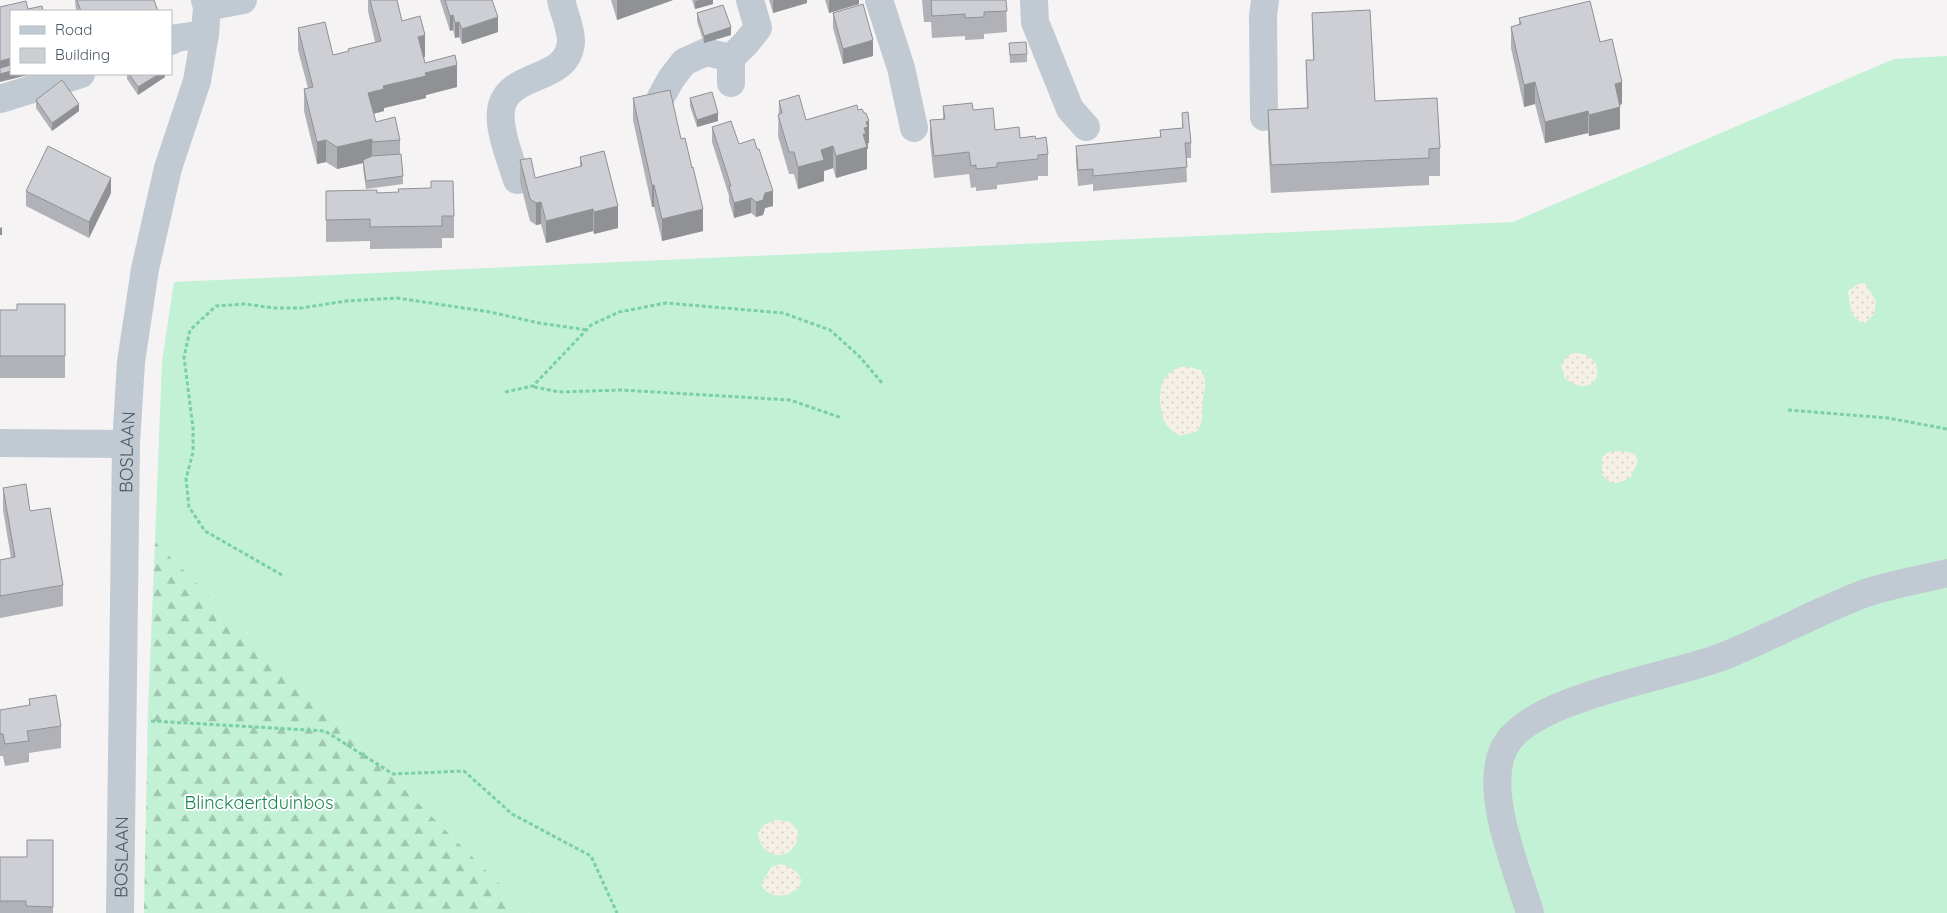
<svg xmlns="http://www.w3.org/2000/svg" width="1947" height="913" font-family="Quicksand,sans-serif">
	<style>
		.grass { fill: #c3f1d5 }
		.forest { fill: url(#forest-firs) }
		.sand { fill: url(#sand-dots) }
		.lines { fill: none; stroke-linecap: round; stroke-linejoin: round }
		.path { stroke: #7ad0a6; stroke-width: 3; stroke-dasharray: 4 2.5; stroke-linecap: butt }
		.minor { stroke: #c1cad2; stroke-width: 28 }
		.wall { fill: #b0b2b7 }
		.shaded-wall { fill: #909195 }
		.building { fill: #cdcfd5; stroke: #909195 }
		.labels { text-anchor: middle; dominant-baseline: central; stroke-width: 4; stroke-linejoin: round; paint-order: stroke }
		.street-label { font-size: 18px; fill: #4a5661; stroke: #fff }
		.park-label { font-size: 18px; fill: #17864f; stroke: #fff }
	</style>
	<defs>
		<pattern id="forest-firs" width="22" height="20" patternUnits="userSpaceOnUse" patternTransform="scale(1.25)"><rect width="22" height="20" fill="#c3f1d5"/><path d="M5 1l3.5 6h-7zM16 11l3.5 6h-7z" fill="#a0c6b0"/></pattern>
		<pattern id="sand-dots" width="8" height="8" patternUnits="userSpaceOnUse" patternTransform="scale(1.25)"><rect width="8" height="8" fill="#f5f0e5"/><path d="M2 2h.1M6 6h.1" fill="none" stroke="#d4d0c7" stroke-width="1.8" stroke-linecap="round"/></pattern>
	</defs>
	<rect width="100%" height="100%" fill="#f5f3f3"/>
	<!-- grass -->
	<polygon class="grass" points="1947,56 1947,913 529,913 155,542 162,361 174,282 1513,222 1894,59"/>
	<!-- forest -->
	<polygon class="forest" points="155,542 529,913 144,913 148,712"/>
	<!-- sand -->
	<g class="sand">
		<path d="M1860,283H1865L1876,301L1874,314L1865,323C1849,320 1850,304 1848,291Z"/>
		<path d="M1572,353C1614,352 1599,406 1565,378L1561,366L1565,359Z"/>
		<path d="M1181,367H1189L1201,370C1207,383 1206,385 1203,398C1201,412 1205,416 1198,431L1180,436C1176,433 1171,430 1167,426C1164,422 1163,417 1162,412C1157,392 1161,373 1181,367Z"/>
		<polygon points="1619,451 1634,453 1638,461 1631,477 1618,483 1611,483 1602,475 1602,457 1609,452"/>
		<path d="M777,820L790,822L798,831C798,865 759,860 758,833L765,824Z"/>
		<path d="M781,864C829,879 777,913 761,885L771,867Z"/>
	</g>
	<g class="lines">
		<!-- path -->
		<g class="path">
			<polyline points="534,387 559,392 621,390 790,400 842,418"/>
			<polyline points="505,392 533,386 591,325 619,312 666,303 783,313 830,330 859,356 883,384"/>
			<polyline points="1788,410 1888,418 1947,429"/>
			<polyline points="282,575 205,531 189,507 186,479 193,452 193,428 184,357 190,330 216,306 245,304 274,308 301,308 346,301 397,298 490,312 539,323 587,330"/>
			<polyline points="151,721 325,731 393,774 464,771 512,814 591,856 617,913"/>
		</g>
		<!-- minor -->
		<g class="minor">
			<polyline points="879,0 901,68 914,128"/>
			<polyline points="1034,0 1035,22 1070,109 1086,127"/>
			<polyline points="207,7 243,0"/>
			<polyline points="171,41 176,38 205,34"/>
			<polyline points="731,83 731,58 746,43 758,28 750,0"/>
			<polyline points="661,97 671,79 684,62 706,52 731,58"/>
			<polyline points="0,99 81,74"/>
			<polyline points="1264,117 1263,16 1265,0"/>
			<path d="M517,180C511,160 496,126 502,105C512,71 569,82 571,41C571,28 564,13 561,0"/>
			<polyline points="0,443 126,444"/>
			<path id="s1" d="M120,913L126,444L131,362L145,269L168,168L197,81L205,34L207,7L205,0"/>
			<path d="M1530,913C1517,869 1483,792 1504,748C1529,697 1672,677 1724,656C1772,637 1817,611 1866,593C1892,584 1920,580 1947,573"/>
		</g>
	</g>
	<!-- wall -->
	<g class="wall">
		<polygon points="75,0 154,0 158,11 76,11"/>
		<polygon points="368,0 397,0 402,21 425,57 424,57 425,63 457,87 426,95 426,98 384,108 384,111 373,114 376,122 400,140 400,154 403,176 403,184 366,189 363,168 363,163 337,169 326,162 317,164 304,111 304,89 308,88 298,50 298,28 333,55 348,52 348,49 375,42 368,11"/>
		<polygon points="440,0 492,0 498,32 462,44 459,37 455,38 453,30 450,31"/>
		<polygon points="611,0 673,0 617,20"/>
		<polygon points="692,0 713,0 713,4 695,9"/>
		<polygon points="769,0 807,0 807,3 773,13"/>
		<polygon points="825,0 859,0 859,4 829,13"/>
		<polygon points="922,0 1006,0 1007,32 984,34 984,39 965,40 965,36 932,38 931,22 924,22"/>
		<polygon points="697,13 731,35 704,43 697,21"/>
		<polygon points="833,13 873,56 843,64 833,28"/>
		<polygon points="1312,13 1375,101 1440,148 1440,176 1429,176 1429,185 1271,193 1268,138 1268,110 1307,108 1306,60 1313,60"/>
		<polygon points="1519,18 1600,42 1622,104 1620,105 1620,129 1589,136 1588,133 1545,143 1535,104 1524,107 1511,48 1511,27 1519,24"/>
		<polygon points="1009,43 1027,54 1027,62 1010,63"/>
		<polygon points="127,74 165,74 165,77 138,95 127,79"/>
		<polygon points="633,98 703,231 662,241 654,207 652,207 633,120"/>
		<polygon points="690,98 718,121 697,127 690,106"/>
		<polygon points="36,100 79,111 52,131 36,108"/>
		<polygon points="779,101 806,120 869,143 868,143 868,149 867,149 867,169 836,178 833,168 824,171 824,181 798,189 794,174 789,174 778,136"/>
		<polygon points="943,106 973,110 995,130 1020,138 1036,139 1048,154 1048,176 1038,176 1038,180 997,185 997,189 976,191 976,187 971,188 969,174 934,178 930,142 930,120 943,119"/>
		<polygon points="1182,113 1191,143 1191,158 1186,158 1187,182 1093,191 1093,184 1078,186 1076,161 1076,146 1160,137 1160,130 1182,128"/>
		<polygon points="712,127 739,144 773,206 765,208 763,215 756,217 751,213 734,218 729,201 729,196 712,142"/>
		<polygon points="580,157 618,228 594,234 593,231 546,243 541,224 536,225 530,221 520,182 520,160 535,178 580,167"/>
		<polygon points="26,191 111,193 89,238 26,206"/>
		<polygon points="326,191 377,193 454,216 454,238 442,238 442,248 370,249 370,241 326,242"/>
		<polygon points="65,304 65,378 0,378 0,310 17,310"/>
		<polygon points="3,488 30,511 63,585 63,606 0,618 0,560 11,558 3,510"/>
		<polygon points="29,699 61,726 61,748 29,753 29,762 5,766 3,756 0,756 0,710 29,706"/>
		<polygon points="53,840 53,913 0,913 0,857 27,857"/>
	</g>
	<!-- shaded-wall -->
	<g class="shaded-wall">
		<polygon points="617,0 673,0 617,20"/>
		<polygon points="700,0 713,0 713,4 695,9 695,1"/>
		<polygon points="773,0 807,0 807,3 773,13"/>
		<polygon points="829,0 859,0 859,4 829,13"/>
		<polygon points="453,15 453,30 450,31 450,16"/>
		<polygon points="498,17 498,32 462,44 462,29"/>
		<polygon points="459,22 459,37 455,38 455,23"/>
		<polygon points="731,27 731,35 704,43 704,36"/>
		<polygon points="425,35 425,57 418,59 418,37"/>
		<polygon points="873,40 873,56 843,64 843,49"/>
		<polygon points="11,58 11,74 32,74 0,82 0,61"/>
		<polygon points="457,65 457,87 426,95 426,98 384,108 384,111 368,115 368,93 383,86 425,73"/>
		<polygon points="159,74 165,74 165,77 138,95 138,87"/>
		<polygon points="1535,82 1535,104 1524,107 1524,85"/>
		<polygon points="1622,82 1622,104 1615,106 1615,84"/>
		<polygon points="79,104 79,111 52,131 52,123"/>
		<polygon points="1620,107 1620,129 1589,136 1589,115"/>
		<polygon points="1588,111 1588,133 1545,143 1545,122"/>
		<polygon points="718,113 718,121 697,127 697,120"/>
		<polygon points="869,121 869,143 868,143 868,149 867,149 867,169 836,178 836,156 863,134 864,128 866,122"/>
		<polygon points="372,139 372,160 363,160 363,163 337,169 337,147"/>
		<polygon points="326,140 326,162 317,164 317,142"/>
		<polygon points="833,146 833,168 824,171 824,181 798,189 798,167 821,150"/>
		<polygon points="111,178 111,193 89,238 89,222"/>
		<rect x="652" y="185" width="2" height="22"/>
		<polygon points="773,191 773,206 765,208 763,215 756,217 756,202 765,193"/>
		<polygon points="751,198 751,213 734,218 734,203"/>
		<polygon points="541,202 541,224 536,225 536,203"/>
		<polygon points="618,206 618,228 594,234 594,212"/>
		<polygon points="593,209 593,231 546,243 546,221"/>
		<polygon points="703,209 703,231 662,241 662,219"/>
		<polygon points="2,227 2,235 0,235 0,228"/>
	</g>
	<!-- building -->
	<g class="building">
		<polygon points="77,0 154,0 158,11 81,11"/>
		<polygon points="370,0 397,0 402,21 420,16 425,35 418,37 425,63 455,55 457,65 425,73 426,76 383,86 384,89 368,93 376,122 395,117 400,140 372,142 372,139 337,147 326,140 317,142 304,89 313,87 298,28 325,22 333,55 349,51 348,49 381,41"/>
		<polygon points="445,0 492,0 498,17 462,29 459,22 455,23 453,15 450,16"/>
		<polygon points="931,0 1006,0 1007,11 984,12 984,17 965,18 965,14 932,16"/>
		<polygon points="26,1 28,9 42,6 43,11 11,11 11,58 0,61 0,7"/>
		<polygon points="1590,1 1600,42 1612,39 1622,82 1615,84 1620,107 1589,115 1588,111 1545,122 1535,82 1524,85 1511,27 1521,24 1519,18"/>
		<polygon points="863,4 873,40 843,49 833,13"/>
		<polygon points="723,5 731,27 704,36 697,13"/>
		<polygon points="1370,10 1375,101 1437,98 1440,148 1429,149 1429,158 1271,165 1268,110 1308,108 1306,60 1314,60 1312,13"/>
		<polygon points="1026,42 1027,54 1010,55 1009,43"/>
		<polygon points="11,65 11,71 0,74 0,68"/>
		<polygon points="129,74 159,74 138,87"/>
		<polygon points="62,80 79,104 52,123 36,100"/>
		<polygon points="670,90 681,139 685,138 692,168 693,167 703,209 662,219 654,185 652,185 633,98"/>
		<polygon points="712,92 718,113 697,120 690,98"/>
		<polygon points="799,95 806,120 857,105 858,110 862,109 864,113 866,113 869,121 866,122 868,127 864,128 866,134 863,134 867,147 836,156 833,146 821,150 824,160 798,167 794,152 789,152 778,115 782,113 779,101"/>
		<polygon points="972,103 973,110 993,108 995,130 1019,127 1020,138 1035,136 1036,139 1046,137 1048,154 1038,155 1038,159 997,163 997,167 976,169 976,165 971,166 969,152 934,156 930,120 945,119 943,106"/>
		<polygon points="1188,112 1191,143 1185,143 1187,167 1093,176 1093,169 1078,170 1076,146 1161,137 1160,130 1183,128 1182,113"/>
		<polygon points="731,121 739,144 754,139 757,149 759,149 773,191 765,193 763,200 756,202 751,198 734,203 729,186 731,186 712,127"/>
		<polygon points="48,146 111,178 89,222 26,191"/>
		<polygon points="604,151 618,206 594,212 593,209 546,221 541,202 536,203 530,199 520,160 531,158 535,178 582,166 580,157"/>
		<polygon points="401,154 403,176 366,181 363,160 372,156"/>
		<polygon points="431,181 453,181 454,216 442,216 442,226 370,227 370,219 326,220 326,191 377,190 377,193 399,192 398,189 431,188"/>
		<polygon points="17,304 65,304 65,356 0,356 0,310 17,310"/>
		<polygon points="26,484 30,511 50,508 63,585 0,596 0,560 15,557 3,488"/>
		<polygon points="56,695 61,726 27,731 29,741 5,744 3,734 0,734 0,710 30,705 29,699"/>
		<polygon points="27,840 53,840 53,907 26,906 26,901 0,901 0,857 27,857"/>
	</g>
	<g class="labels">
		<!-- street labels -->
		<g class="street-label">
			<text stroke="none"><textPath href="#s1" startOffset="461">BOSLAAN</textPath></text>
			<text stroke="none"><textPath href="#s1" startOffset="56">BOSLAAN</textPath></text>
		</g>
		<!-- park labels -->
		<g class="park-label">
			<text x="259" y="802">Blinckaertduinbos</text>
		</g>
	</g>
	<!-- legend -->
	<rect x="10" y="10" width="162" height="65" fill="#ffffff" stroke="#b7bbc0"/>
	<rect x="20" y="26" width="25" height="8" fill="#c1cad2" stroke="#b7bbc0"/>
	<text x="55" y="35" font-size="15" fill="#4a5661">Road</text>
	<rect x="20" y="48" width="25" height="15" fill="#cdcfd5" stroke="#b7bbc0"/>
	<text x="55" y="60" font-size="15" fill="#4a5661">Building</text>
</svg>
